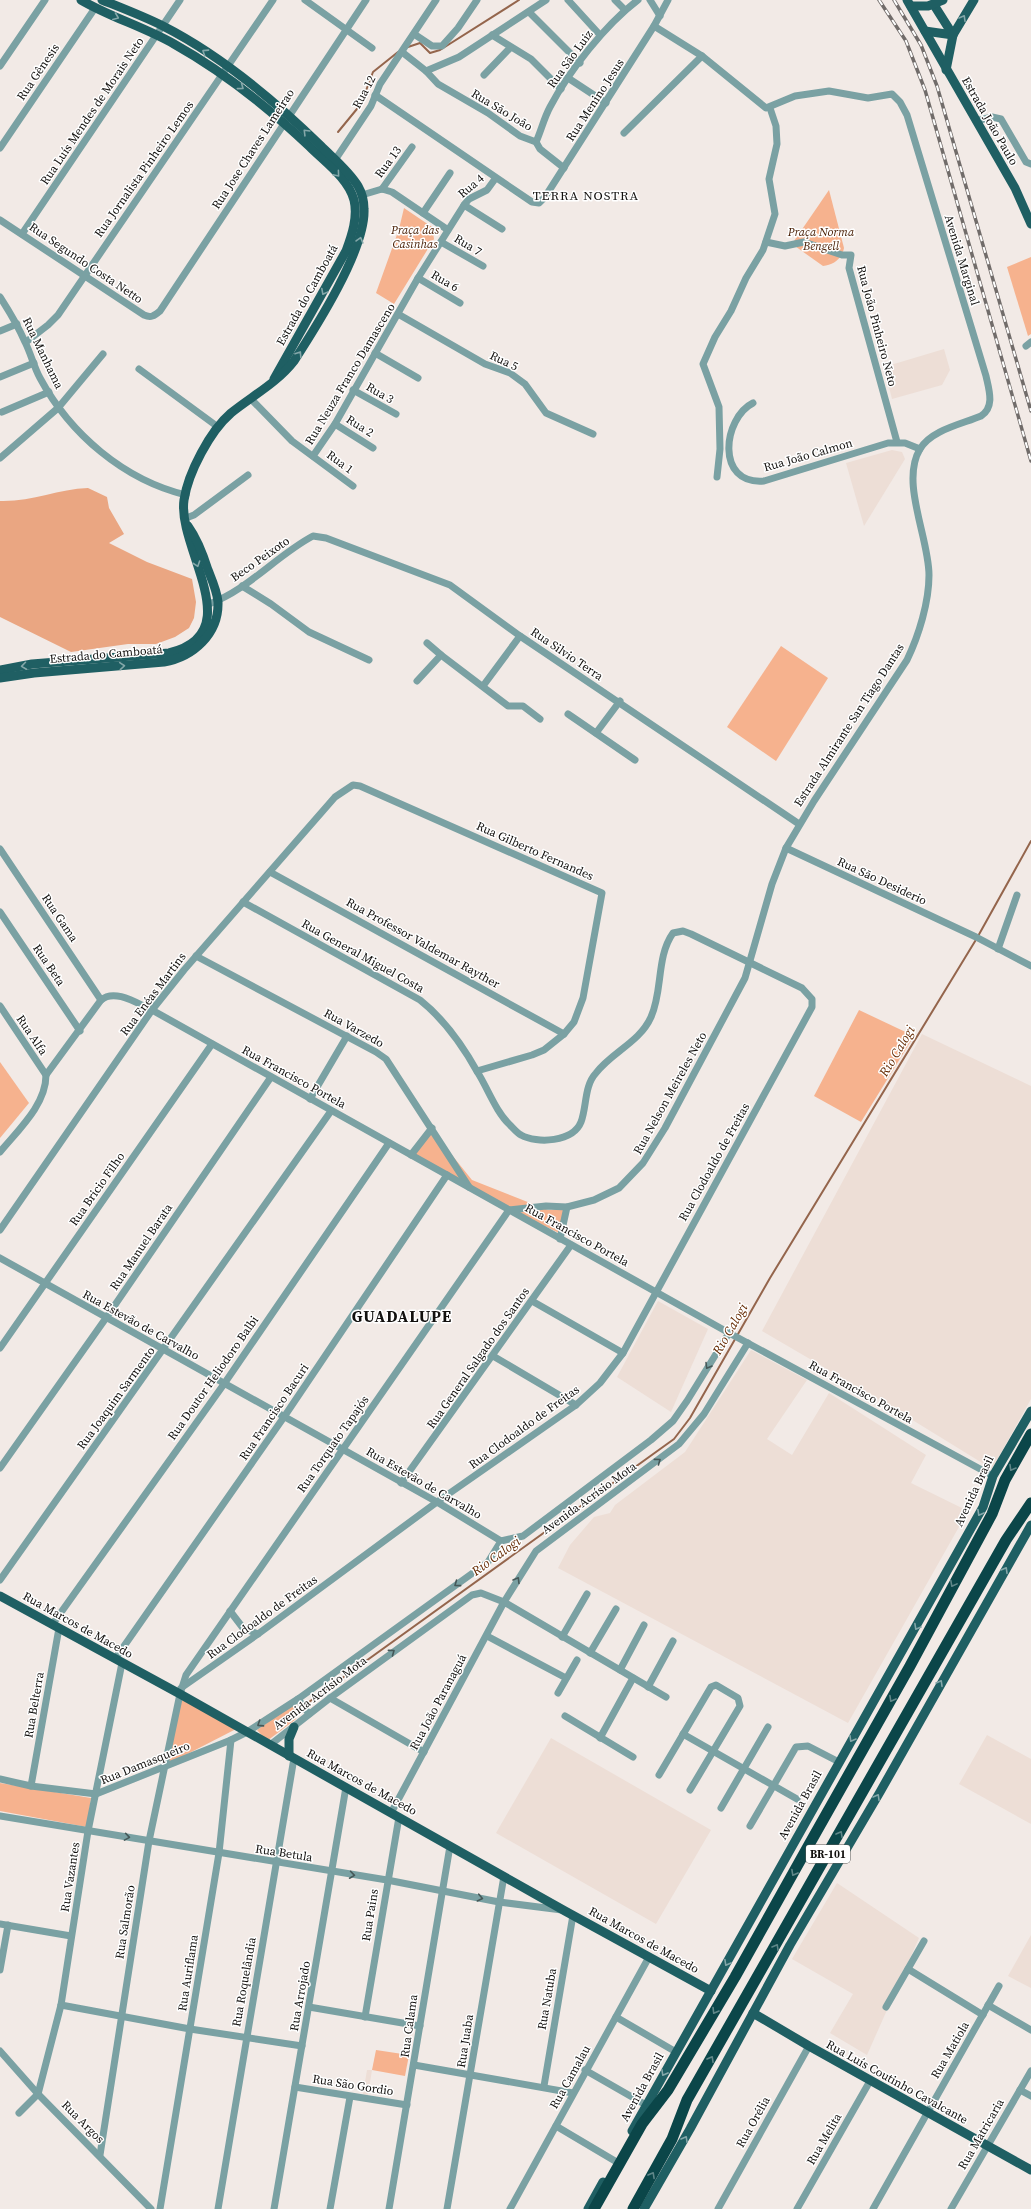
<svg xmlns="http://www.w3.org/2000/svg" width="1031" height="2209" font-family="'Source Serif 4',serif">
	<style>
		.built { fill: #edded6 }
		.green { fill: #f6b28e }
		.forest { fill: #eaa682 }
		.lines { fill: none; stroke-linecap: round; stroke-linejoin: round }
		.stream { stroke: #94654c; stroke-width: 2 }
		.minor { stroke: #7aa1a3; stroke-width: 7 }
		.major { stroke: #1f5f63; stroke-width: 9 }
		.highway { stroke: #0b4649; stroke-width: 11 }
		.rail-casing { stroke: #716c6a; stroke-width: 3.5 }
		.rail { stroke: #fff; stroke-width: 2; stroke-dasharray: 6; stroke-linecap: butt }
		.oneway { stroke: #84a7a9 }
		.oneway2 { stroke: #465858 }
		.oneway3 { stroke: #608789 }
		.labels { text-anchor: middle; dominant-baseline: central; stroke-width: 3; stroke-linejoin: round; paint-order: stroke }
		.shield { fill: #fff; stroke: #595856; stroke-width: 1 }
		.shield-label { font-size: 11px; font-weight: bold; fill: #12100e }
		.street-label { font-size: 12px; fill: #12100e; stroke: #fff }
		.park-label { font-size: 12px; font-style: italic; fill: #471d03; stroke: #fff }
		.neighbourhood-label { font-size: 13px; letter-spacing: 1px; fill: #12100e; stroke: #fff }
		.water-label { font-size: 13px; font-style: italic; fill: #642900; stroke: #fff }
		.district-label { font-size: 16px; font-weight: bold; letter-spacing: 1px; fill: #12100e; stroke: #fff }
	</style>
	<rect width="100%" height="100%" fill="#f2eae6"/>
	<!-- built -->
	<g class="built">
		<polygon points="944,349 950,370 942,385 892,399 884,367"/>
		<polygon points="892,450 902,452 905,459 864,526 846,463"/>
		<polygon points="922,1034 1031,1086 1031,1399 992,1469 880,1400 762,1331"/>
		<polygon points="658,1301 708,1329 671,1412 617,1377"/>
		<polygon points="751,1350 807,1380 767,1439 792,1455 829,1393 926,1455 911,1483 968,1511 848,1723 558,1568 570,1545 594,1517 610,1513 615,1505 685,1452"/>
		<polygon points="987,1735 1031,1759 1031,1824 959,1784"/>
		<polygon points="551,1738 711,1830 656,1924 496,1833"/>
		<polygon points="837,1883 919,1938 867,2055 830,2033 853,1994 792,1959"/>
		<polygon points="1031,1935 1031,1988 1008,1976"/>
		<polygon points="367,2070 372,2070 368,2095 363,2094"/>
	</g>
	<!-- green -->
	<g class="green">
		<path d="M829,190L844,248C842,259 833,265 823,266L792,244Z"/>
		<polygon points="404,208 432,227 434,239 394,304 376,293 399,229"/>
		<polygon points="1031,257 1031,334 1028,336 1007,267"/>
		<polygon points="781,646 828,678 776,761 727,727"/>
		<polygon points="859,1010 914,1036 861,1122 814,1096"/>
		<polygon points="0,1062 29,1103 0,1138"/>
		<polygon points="431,1129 472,1180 548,1210 565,1209 559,1233 510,1209 412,1156"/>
		<polygon points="180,1695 238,1728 166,1765"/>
		<polygon points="293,1704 296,1719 267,1741 257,1730"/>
		<polygon points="0,1783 91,1798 87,1827 0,1811"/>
		<polygon points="376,2050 409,2055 405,2076 372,2070"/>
	</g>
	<!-- forest -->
	<path class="forest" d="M88,488L107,497L109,508L124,534L109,543L147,562L192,579L196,602L194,618L189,628L175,637L156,644H128L71,652L0,617V501C31,502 58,489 88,488Z"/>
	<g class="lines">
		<!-- stream -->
		<g class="stream">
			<polyline points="408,47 420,43 430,53 440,50 519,0"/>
			<polyline points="338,132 361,104 373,72 398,52"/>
			<polyline points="309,1702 674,1439 690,1418 770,1278 977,938 1031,841"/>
		</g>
		<!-- minor -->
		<g class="minor">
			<polyline points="305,0 372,48"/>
			<polyline points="568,0 600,35"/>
			<polyline points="615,0 625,10"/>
			<polyline points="650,0 660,16"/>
			<polyline points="529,12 580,63"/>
			<polyline points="414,34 432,46 442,46 458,28 477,0"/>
			<polyline points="492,35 531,59 561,89"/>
			<polyline points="402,52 426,71 438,84 488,113 520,136 536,142 540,149 564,168"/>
			<polyline points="0,66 45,0"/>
			<polyline points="426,71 459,57 546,0"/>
			<polyline points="484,75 510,48"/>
			<polyline points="568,78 606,103"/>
			<polyline points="375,95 532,202 539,203 545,197 654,26 668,0"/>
			<polyline points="976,121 992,117 1001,119 1026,162 1031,164"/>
			<polyline points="624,133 702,56"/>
			<path d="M536,142C541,131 544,118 550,107C569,71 605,25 638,0"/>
			<polyline points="0,148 95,8"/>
			<polyline points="335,160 371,106 380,84 436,0"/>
			<polyline points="382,189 412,147"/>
			<polyline points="362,195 382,189 392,192 448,230"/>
			<polyline points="464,205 502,229"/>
			<polyline points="423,213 450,173"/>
			<path d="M0,220L144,315C151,318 154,316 160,311L366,0"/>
			<polyline points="22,234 180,0"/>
			<polyline points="441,242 483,266"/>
			<polyline points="766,242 785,246 804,242 842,255 851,255 849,268 897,442"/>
			<polyline points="418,278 460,303"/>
			<path d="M0,297C9,311 18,326 25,342C31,354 34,367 40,378C70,434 124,480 186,495"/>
			<polyline points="398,314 485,364 510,373 525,384 546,413 593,434"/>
			<polyline points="0,331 17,324"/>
			<polyline points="26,342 48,325 58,315 273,0"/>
			<polyline points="1026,346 1031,342"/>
			<polyline points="375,353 418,378"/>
			<polyline points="139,369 218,427"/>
			<polyline points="0,377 34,363"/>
			<polyline points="353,390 396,414"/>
			<polyline points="251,399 292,441 353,486"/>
			<path d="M753,403C723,418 715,485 764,481L888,443H905L920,449"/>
			<polyline points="2,412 49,392"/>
			<polyline points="335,424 373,448"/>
			<polyline points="313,456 335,424 418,278 464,205 469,199 487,190 495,179"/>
			<polyline points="0,458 58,408 103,354"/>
			<polyline points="717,477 720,449 719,407 703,364 715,337 731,311 746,278 763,250 775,214 769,179 777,144 776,126 770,108"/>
			<polyline points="186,518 194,515 248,475"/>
			<polyline points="242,586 271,604 309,632 369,660"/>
			<path d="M209,604C248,590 277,555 313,536L326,538L450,585L520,636L799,824"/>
			<polyline points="427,643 441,655"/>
			<polyline points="417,681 441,655 508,706 523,706 540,719"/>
			<polyline points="483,686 520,636"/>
			<polyline points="568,714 635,760"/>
			<polyline points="596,733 620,701"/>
			<polyline points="786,848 976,937 1031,966"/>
			<polyline points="0,849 101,1000"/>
			<polyline points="270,872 564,1034"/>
			<polyline points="0,912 80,1031"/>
			<polyline points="998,949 1017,895"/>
			<polyline points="196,956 376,1052 386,1059 469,1187"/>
			<polyline points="0,1006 46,1075"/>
			<polyline points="310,1099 347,1036"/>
			<path d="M0,1152C18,1130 46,1105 46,1075L101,1000C115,988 138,1004 152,1010L731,1334L993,1476"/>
			<polyline points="411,1155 432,1128"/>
			<polyline points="0,1230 152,1010 184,970 335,797 353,785 360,786 602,893 583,998 574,1022 564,1034 544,1050 532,1055 477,1071"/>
			<polyline points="560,1239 567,1207"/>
			<polyline points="0,1258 437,1502 501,1541"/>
			<polyline points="532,1301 623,1353"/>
			<polyline points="0,1348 212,1044"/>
			<polyline points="493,1356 576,1405"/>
			<polyline points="0,1468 106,1318 271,1077"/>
			<polyline points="401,1483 571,1245"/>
			<polyline points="0,1580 331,1111"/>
			<polyline points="230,1611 243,1628 258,1634"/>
			<polyline points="52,1625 224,1384 389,1143"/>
			<polyline points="487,1636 566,1678"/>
			<polyline points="562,1637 587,1594"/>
			<polyline points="590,1653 616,1609"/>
			<polyline points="115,1659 284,1417 447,1175"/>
			<polyline points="620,1670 644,1625"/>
			<polyline points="648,1687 673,1641"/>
			<path d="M181,1688L258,1634L437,1502L576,1405L600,1383L623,1353L812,1007V999L802,988L691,934L683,931L673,933C656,957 663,991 651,1017C640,1042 612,1052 596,1073C584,1086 587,1106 581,1122C573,1142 537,1144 521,1135C517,1133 513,1128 510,1125C496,1112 488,1089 478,1073C463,1046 444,1019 420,1000L243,902"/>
			<polyline points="558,1693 577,1660"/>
			<polyline points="330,1698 424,1752"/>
			<polyline points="298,1699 309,1714"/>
			<polyline points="565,1716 633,1757"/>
			<polyline points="683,1734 797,1799"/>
			<polyline points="600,1738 633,1678"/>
			<polyline points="270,1745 330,1698 472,1595 481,1593 504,1602 536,1551 679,1444 704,1414 748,1343"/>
			<polyline points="659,1775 711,1687 716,1685 738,1698 740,1706 690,1790"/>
			<polyline points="0,1779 31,1786 96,1794 231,1740 247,1732 298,1699 488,1562 501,1541 523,1536 651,1440 673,1421 687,1401 729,1333"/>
			<polyline points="31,1786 59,1628"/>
			<polyline points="721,1808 768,1727"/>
			<polyline points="391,1813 504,1602 666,1697"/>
			<polyline points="0,1816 387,1880 499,1902 562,1910"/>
			<polyline points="750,1826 796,1747 808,1746 839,1762"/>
			<polyline points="0,1924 71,1936"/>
			<polyline points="908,1969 983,2015"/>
			<polyline points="0,1970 8,1925"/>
			<polyline points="61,2005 190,2029 302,2046"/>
			<polyline points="988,2005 1031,2030"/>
			<polyline points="309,2007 420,2026"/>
			<polyline points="886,2007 924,1941"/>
			<polyline points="365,2017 399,1817"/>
			<polyline points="616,2017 676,2052"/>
			<polyline points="0,2051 38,2094 151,2209"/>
			<polyline points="414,2065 573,2093"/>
			<polyline points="585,2070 646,2105"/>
			<polyline points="544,2086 573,1915"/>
			<polyline points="295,2087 407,2105"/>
			<polyline points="1020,2090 1031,2096"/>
			<polyline points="19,2113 38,2094 61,2005 88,1831 122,1663"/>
			<polyline points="556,2126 615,2161"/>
			<path d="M100,2155L149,1841L180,1694L186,1675L509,1210L546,1206L567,1207L594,1200L619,1188L643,1163L665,1128L745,978L772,884L786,848L814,801L907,660C919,635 929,602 929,575C929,538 900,482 920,449C931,430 962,424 981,416C995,407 989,390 986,376L907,115L900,102L892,94L868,98L829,91L795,96L766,108L702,56L654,26"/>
			<polyline points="160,2209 219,1853 231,1740"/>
			<polyline points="218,2209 294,1758"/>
			<polyline points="274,2209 346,1787"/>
			<polyline points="330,2209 350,2097"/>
			<polyline points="389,2209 450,1846"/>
			<polyline points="447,2209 504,1876"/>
			<polyline points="510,2209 649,1957"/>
			<polyline points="718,2209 809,2046"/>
			<polyline points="797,2209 870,2081"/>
			<polyline points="873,2209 999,1986"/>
			<polyline points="951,2209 1031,2071"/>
		</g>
		<!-- major -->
		<g class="major">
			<path d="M81,0C110,17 144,27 174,44C224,72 268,107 310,147C325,162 348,178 354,200C358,217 352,235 346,251L274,379"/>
			<polyline points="907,0 1015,188 1031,224"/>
			<polyline points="934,5 953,35"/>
			<polyline points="911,6 928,6 943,0"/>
			<polyline points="925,31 953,35"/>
			<polyline points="946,70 953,35 974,0"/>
			<path d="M0,670L32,664L169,653C250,634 177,549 184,500C188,473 210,431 231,413C252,396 277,383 294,361C316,327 366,249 364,209C364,201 362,193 358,186C349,171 333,158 321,146C274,100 222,56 163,26C143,16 122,8 102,0"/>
			<path d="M0,678L34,673L164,662C193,657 219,634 218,602C217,591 212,580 208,570C203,554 198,540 188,526"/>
			<polyline points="0,1596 180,1694 565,1911 711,1991"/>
			<polyline points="289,1756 289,1739 294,1727"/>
			<polyline points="753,2013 809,2046 1031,2170"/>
			<polyline points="632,2131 983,1507 993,1476 1031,1411"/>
			<polyline points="588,2209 603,2182"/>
			<polyline points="644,2209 690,2129 790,1945 880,1792 1031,1525"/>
		</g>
		<!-- highway -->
		<g class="highway">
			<polyline points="594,2209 642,2124 668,2090 735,1977 810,1843 910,1666 992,1514 1005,1480 1031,1434"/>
			<polyline points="633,2209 672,2139 687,2100 1006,1540 1031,1503"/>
		</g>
		<!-- rail casing -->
		<g class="rail-casing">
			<g id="rail">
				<polyline points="879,0 906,41 925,90 1031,461"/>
				<polyline points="894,0 921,45 937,86 1031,411"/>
			</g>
		</g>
		<!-- rail -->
		<use href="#rail" class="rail"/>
	</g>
	<!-- one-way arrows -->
	<defs><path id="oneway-chevron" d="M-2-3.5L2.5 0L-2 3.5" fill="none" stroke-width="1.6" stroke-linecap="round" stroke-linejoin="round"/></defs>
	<g class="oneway">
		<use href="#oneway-chevron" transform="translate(116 17) rotate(22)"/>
		<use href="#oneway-chevron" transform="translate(963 18) rotate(-60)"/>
		<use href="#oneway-chevron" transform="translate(205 52) rotate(-147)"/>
		<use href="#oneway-chevron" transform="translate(241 87) rotate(37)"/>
		<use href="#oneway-chevron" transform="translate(306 132) rotate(-135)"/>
		<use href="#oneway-chevron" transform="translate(337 174) rotate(50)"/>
		<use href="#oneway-chevron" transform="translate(360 240) rotate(-74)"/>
		<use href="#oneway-chevron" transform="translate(324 292) rotate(118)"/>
		<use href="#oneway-chevron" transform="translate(299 354) rotate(-57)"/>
		<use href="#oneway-chevron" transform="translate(197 564) rotate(71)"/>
		<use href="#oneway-chevron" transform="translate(24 666) rotate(172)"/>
		<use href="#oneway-chevron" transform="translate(122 666) rotate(-5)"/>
		<use href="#oneway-chevron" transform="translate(980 1513) rotate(119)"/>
		<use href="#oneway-chevron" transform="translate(1005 1570) rotate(-60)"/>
		<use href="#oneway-chevron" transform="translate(917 1627) rotate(119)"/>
		<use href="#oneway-chevron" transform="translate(940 1683) rotate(-60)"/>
		<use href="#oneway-chevron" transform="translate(852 1739) rotate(120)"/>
		<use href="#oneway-chevron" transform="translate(877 1797) rotate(-60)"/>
		<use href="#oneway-chevron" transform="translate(727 1963) rotate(119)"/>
		<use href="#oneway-chevron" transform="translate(664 2073) rotate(119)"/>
		<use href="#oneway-chevron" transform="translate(685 2139) rotate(-60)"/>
	</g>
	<g class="oneway2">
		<use href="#oneway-chevron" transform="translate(708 1366) rotate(121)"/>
		<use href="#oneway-chevron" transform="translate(658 1461) rotate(-36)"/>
		<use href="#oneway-chevron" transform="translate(517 1580) rotate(-59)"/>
		<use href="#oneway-chevron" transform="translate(457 1584) rotate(144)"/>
		<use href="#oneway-chevron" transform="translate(392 1652) rotate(-36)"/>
		<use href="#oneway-chevron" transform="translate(260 1724) rotate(147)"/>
		<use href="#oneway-chevron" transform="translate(127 1837) rotate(9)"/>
		<use href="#oneway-chevron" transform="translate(352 1875) rotate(8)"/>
		<use href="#oneway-chevron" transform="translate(480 1898) rotate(12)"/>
	</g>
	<g class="oneway3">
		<use href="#oneway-chevron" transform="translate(1012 1468) rotate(120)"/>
		<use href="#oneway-chevron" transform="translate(953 1584) rotate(118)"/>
		<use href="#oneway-chevron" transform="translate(892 1699) rotate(119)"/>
		<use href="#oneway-chevron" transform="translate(840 1834) rotate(-61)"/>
		<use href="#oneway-chevron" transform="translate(794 1873) rotate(119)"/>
		<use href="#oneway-chevron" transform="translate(776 1947) rotate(-60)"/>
		<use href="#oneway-chevron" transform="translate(715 2011) rotate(121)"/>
		<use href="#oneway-chevron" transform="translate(711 2059) rotate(-60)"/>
		<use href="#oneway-chevron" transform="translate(652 2175) rotate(-61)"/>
	</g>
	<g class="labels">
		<!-- shield labels -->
		<rect class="shield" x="806" y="1845" width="44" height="18" rx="3"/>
		<g class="shield-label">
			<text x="828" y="1854">BR-101</text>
		</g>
		<!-- street labels -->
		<g class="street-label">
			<text transform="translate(570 59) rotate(-54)">Rua São Luiz</text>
			<text transform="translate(38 72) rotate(-56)">Rua Gênesis</text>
			<text transform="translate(364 92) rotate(-62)">Rua 12</text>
			<text transform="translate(595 100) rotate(-57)">Rua Menino Jesus</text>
			<text transform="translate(502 110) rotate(31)">Rua Sāo Joāo</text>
			<text transform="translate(92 111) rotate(-56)">Rua Luís Mendes de Morais Neto</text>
			<text transform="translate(990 121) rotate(60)">Estrada João Paulo</text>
			<text transform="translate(253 149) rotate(-57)">Rua Jose Chaves Lameirao</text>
			<text transform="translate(388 162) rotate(-54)">Rua 13</text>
			<text transform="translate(144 169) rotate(-55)">Rua Jornalista Pinheiro Lemos</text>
			<text transform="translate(471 186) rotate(-40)">Rua 4</text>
			<text transform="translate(468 245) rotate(31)">Rua 7</text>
			<text transform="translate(962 260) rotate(73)">Avenida Marginal</text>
			<text transform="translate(86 263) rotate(34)">Rua Segundo Costa Netto</text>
			<text transform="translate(445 281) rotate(30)">Rua 6</text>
			<text transform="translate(307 295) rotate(-61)">Estrada do Camboatá</text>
			<text transform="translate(877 326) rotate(75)">Rua João Pinheiro Neto</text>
			<text transform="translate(43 353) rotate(64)">Rua Manhama</text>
			<text transform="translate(504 361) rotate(25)">Rua 5</text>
			<text transform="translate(350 374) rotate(-59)">Rua Neuza Franco Damasceno</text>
			<text transform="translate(380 393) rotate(30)">Rua 3</text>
			<text transform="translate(360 426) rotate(32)">Rua 2</text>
			<text transform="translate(808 455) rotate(-16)">Rua João Calmon</text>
			<text transform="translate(340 462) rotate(36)">Rua 1</text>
			<text transform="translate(260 559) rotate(-35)">Beco Peixoto</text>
			<text transform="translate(106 654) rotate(-5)">Estrada do Camboatá</text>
			<text transform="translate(567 654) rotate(34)">Rua Silvio Terra</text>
			<text transform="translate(849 725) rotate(-57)">Estrada Almirante San Tiago Dantas</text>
			<text transform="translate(535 851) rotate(24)">Rua Gilberto Fernandes</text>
			<text transform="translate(882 881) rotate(25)">Rua Sāo Desiderio</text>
			<text transform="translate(60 918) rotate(56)">Rua Gama</text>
			<text transform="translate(423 943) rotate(29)">Rua Professor Valdemar Rayther</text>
			<text transform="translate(363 956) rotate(29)">Rua General Miguel Costa</text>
			<text transform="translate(49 965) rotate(56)">Rua Beta</text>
			<text transform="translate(153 994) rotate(-53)">Rua Enéas Martins</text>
			<text transform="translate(354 1028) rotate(29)">Rua Varzedo</text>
			<text transform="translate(32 1035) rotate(56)">Rua Alfa</text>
			<text transform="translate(294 1077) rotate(29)">Rua Francisco Portela</text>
			<text transform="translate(670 1093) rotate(-61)">Rua Nelson Meireles Neto</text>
			<text transform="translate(714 1162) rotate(-61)">Rua Clodoaldo de Freitas</text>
			<text transform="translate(97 1189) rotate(-55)">Rua Bricio Filho</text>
			<text transform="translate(577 1235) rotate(29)">Rua Francisco Portela</text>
			<text transform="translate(141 1247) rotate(-56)">Rua Manuel Barata</text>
			<text transform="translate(141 1325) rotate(29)">Rua Estevão de Carvalho</text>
			<text transform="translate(478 1358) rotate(-55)">Rua General Salgado dos Santos</text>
			<text transform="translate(213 1378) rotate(-55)">Rua Doutor Heliodoro Balbi</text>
			<text transform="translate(861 1392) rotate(29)">Rua Francisco Portela</text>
			<text transform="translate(116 1398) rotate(-54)">Rua Joaquim Sarmento</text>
			<text transform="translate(274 1412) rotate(-56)">Rua Francisco Bacuri</text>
			<text transform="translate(524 1427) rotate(-36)">Rua Clodoaldo de Freitas</text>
			<text transform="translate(333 1444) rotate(-55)">Rua Torquato Tapajós</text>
			<text transform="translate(424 1483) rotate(30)">Rua Estevão de Carvalho</text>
			<text transform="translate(974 1491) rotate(-65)">Avenida Brasil</text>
			<text transform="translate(589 1498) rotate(-36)">Avenida Acrísio Mota</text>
			<text transform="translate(262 1617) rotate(-36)">Rua Clodoaldo de Freitas</text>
			<text transform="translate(78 1625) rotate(29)">Rua Marcos de Macedo</text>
			<text transform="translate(320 1693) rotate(-37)">Avenida Acrísio Mota</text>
			<text transform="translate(438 1702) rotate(-62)">Rua João Paranaguá</text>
			<text transform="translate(34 1705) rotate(-80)">Rua Belterra</text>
			<text transform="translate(145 1763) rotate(-22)">Rua Damasqueiro</text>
			<text transform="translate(362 1782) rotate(29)">Rua Marcos de Macedo</text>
			<text transform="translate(800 1805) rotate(-61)">Avenida Brasil</text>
			<text transform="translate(284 1853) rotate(9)">Rua Betula</text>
			<text transform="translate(70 1877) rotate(-81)">Rua Vazantes</text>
			<text transform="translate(370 1915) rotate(-81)">Rua Pains</text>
			<text transform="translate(125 1922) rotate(-81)">Rua Salmorão</text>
			<text transform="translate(644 1940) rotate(29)">Rua Marcos de Macedo</text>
			<text transform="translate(188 1973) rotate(-81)">Rua Auriflama</text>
			<text transform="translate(244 1982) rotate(-80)">Rua Roquelândia</text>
			<text transform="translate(300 1996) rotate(-80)">Rua Arrojado</text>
			<text transform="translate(547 1999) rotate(-80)">Rua Natuba</text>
			<text transform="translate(409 2026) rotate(-82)">Rua Calama</text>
			<text transform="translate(465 2041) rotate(-81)">Rua Juaba</text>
			<text transform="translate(950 2050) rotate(-60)">Rua Matiola</text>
			<text transform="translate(570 2077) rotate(-61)">Rua Camalau</text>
			<text transform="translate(897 2082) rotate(29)">Rua Luís Coutinho Cavalcante</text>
			<text transform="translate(353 2085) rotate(9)">Rua São Gordio</text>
			<text transform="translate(642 2087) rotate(-61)">Avenida Brasil</text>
			<text transform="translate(83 2122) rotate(45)">Rua Argos</text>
			<text transform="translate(753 2122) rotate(-61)">Rua Orélia</text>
			<text transform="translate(981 2134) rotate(-60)">Rua Matricaria</text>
			<text transform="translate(824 2139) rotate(-60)">Rua Melita</text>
		</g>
		<!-- park labels -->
		<g class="park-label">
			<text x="415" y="230">Praça das<tspan x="415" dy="14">Casinhas</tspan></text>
			<text x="821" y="232">Praça Norma<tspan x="821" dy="14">Bengell</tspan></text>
		</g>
		<!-- neighbourhood labels -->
		<g class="neighbourhood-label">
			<text x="586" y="195">TERRA NOSTRA</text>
		</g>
		<!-- water labels -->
		<g class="water-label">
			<text transform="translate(897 1051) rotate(-59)">Rio Calogi</text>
			<text transform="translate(730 1329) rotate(-60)">Rio Calogi</text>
			<text transform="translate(496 1556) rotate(-36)">Rio Calogi</text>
		</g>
		<!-- district labels -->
		<g class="district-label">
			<text x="402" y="1316">GUADALUPE</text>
		</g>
	</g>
</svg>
